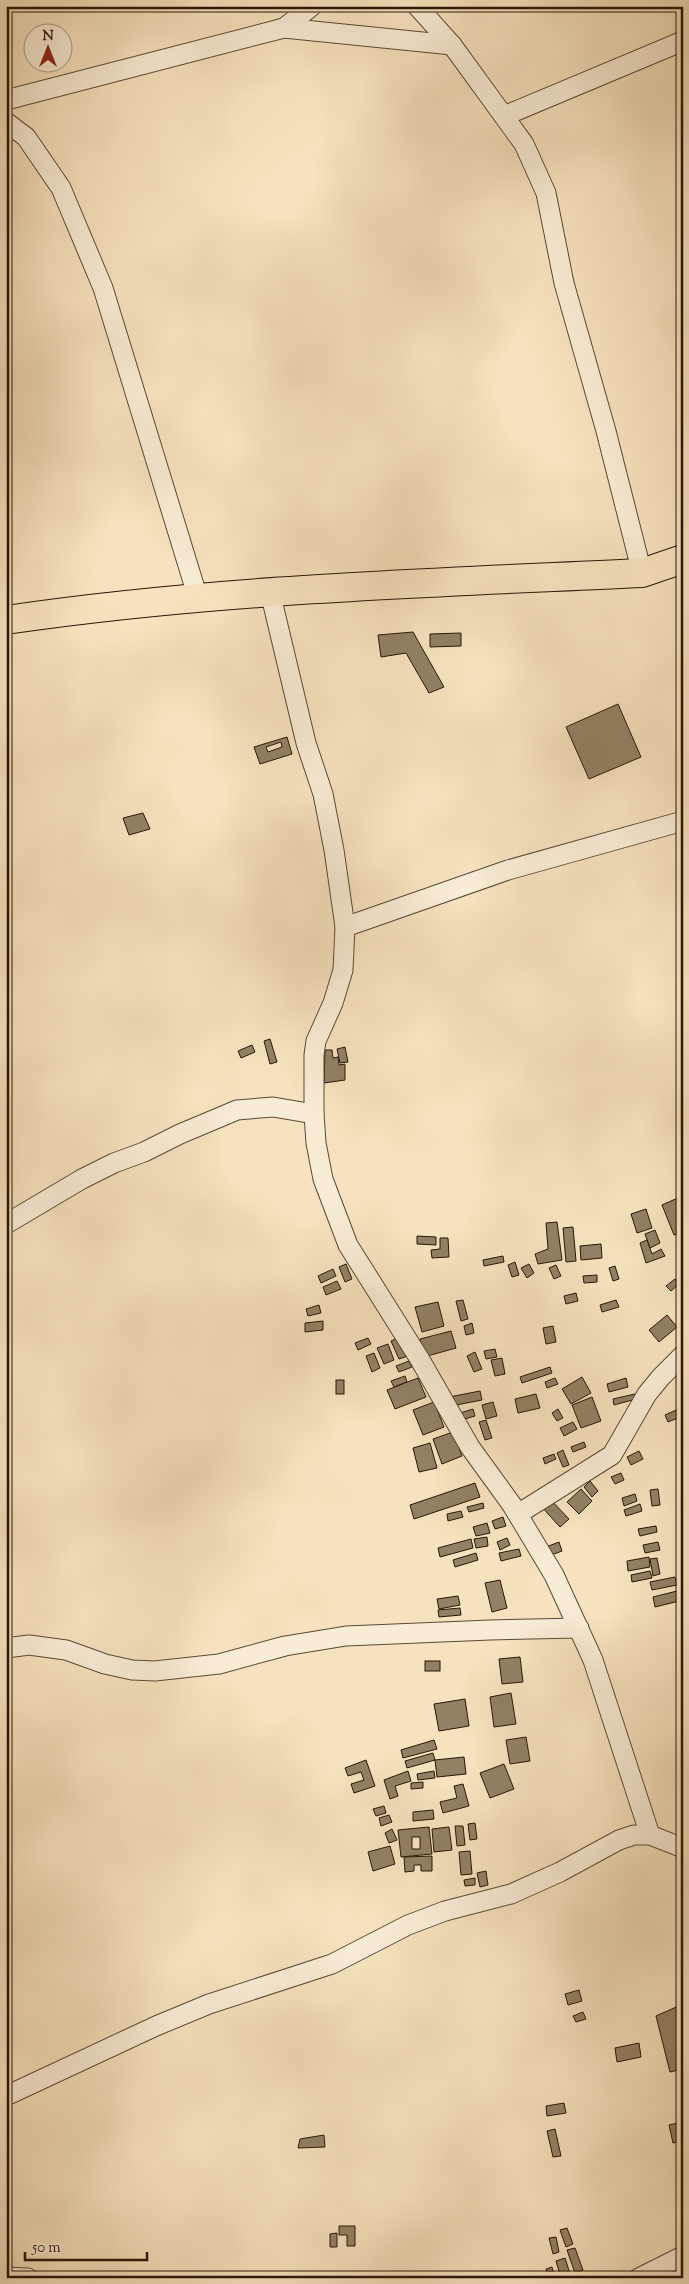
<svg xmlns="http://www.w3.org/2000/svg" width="689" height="2284" font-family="'Sorts Mill Goudy',serif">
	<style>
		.building { fill: #928165; stroke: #261705; fill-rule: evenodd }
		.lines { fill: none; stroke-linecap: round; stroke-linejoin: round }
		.minor-casing { stroke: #5a4a33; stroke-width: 21 }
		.primary-casing { stroke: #261705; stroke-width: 30 }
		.minor { stroke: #f9ecd5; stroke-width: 19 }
		.primary { stroke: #f6e2be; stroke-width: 28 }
	</style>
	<rect width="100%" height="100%" fill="#f6e2be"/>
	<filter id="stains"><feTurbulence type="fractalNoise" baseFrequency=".004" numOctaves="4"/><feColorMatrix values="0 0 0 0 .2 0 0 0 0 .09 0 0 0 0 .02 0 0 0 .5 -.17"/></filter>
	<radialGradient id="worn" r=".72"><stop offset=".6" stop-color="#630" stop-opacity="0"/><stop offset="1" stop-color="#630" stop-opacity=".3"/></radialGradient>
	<!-- building -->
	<g class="building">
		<polygon points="413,632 444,687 429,693 406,653 381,657 378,635"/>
		<polygon points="461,633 461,646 430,647 430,634"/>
		<polygon points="618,704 641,757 589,779 566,727"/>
		<path d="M287,737L292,754L260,764L254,747ZM281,742L282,747L268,752L266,747Z"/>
		<polygon points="143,813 150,829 129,835 123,818"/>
		<polygon points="270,1039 277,1062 270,1064 264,1041"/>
		<polygon points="252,1045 255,1052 241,1058 238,1051"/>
		<polygon points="345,1047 348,1062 340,1063 337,1049"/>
		<polygon points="325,1050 332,1050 333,1058 338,1057 339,1065 345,1064 345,1080 324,1083"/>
		<polygon points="680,1197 683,1204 683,1232 674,1235 662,1205"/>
		<polygon points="646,1209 652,1228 637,1233 631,1214"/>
		<polygon points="557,1222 562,1260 538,1264 535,1254 548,1249 546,1223"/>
		<polygon points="573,1227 576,1261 566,1262 563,1228"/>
		<polygon points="655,1230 660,1243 650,1248 645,1234"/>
		<polygon points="417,1236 436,1237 436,1245 417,1244"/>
		<polygon points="440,1238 448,1238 449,1257 432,1258 431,1250 440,1249"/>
		<polygon points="647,1240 652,1254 661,1249 665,1256 646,1263 640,1243"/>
		<polygon points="601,1244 602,1258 581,1260 580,1246"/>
		<polygon points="503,1256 504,1262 484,1266 483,1260"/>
		<polygon points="515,1262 519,1275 512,1277 508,1265"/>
		<polygon points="346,1264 352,1279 345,1282 339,1267"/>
		<polygon points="529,1264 534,1273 527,1278 521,1268"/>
		<polygon points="556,1265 561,1276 554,1279 549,1268"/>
		<polygon points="615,1266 619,1279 613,1281 609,1268"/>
		<polygon points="333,1269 336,1276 321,1283 318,1276"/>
		<polygon points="597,1275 597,1282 584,1283 583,1276"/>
		<polygon points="675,1279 679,1284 671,1291 666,1286"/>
		<polygon points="337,1281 341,1289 326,1295 323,1287"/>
		<polygon points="576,1293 578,1301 566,1304 564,1296"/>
		<polygon points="463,1300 468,1319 461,1321 456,1301"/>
		<polygon points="616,1300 619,1307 602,1312 600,1305"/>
		<polygon points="438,1302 444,1326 422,1332 415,1307"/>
		<polygon points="319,1305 321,1313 308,1316 306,1309"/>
		<polygon points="667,1315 677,1327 659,1342 649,1330"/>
		<polygon points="323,1321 323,1330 305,1332 305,1323"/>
		<polygon points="472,1323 474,1333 466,1335 464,1326"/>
		<polygon points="553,1326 556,1342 546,1344 543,1328"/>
		<polygon points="451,1331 456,1348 424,1357 420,1339"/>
		<polygon points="400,1337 408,1356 399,1359 391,1341"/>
		<polygon points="368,1338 371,1344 358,1350 355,1343"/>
		<polygon points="388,1344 394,1360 384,1364 377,1348"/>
		<polygon points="495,1349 497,1357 486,1359 484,1351"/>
		<polygon points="475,1352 482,1369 474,1372 467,1356"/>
		<polygon points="374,1353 380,1368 372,1372 366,1356"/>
		<polygon points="502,1358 505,1374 495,1376 491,1360"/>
		<polygon points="409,1361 412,1367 399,1372 396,1366"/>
		<polygon points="550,1367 552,1373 522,1383 520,1377"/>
		<polygon points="405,1376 407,1382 394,1387 391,1381"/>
		<polygon points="582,1377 591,1393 571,1404 562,1389"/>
		<polygon points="418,1378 426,1397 395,1409 387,1390"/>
		<polygon points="555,1378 558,1384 547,1388 545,1382"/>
		<polygon points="626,1378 628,1387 609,1392 607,1384"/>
		<rect x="336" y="1380" width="8" height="14"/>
		<polygon points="480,1391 482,1400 451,1406 449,1397"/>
		<polygon points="536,1394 540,1408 518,1413 515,1399"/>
		<polygon points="635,1394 636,1399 614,1405 613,1399"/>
		<polygon points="592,1397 601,1421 581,1428 572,1405"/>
		<polygon points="434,1402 444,1427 423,1435 413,1410"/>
		<polygon points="493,1402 497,1416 486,1419 482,1405"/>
		<polygon points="683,1407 683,1416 668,1422 665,1415"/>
		<polygon points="473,1409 475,1416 458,1421 457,1414"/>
		<polygon points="558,1409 563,1418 557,1421 552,1413"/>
		<polygon points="486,1420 492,1438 485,1440 479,1422"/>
		<polygon points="573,1422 577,1429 564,1436 560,1428"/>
		<polygon points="453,1432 462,1456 442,1464 433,1439"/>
		<polygon points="584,1442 586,1447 573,1452 571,1447"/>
		<polygon points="430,1443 437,1468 419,1472 413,1448"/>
		<polygon points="563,1450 569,1465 563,1467 557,1453"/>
		<polygon points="639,1451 643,1459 631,1465 627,1457"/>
		<polygon points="554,1454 556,1459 545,1464 543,1458"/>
		<polygon points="621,1473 624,1480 615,1484 611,1477"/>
		<polygon points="590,1481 598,1491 592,1497 584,1487"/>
		<polygon points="475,1483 480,1497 414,1519 410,1505"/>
		<polygon points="581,1489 592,1501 579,1514 567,1502"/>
		<polygon points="658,1489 660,1505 652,1506 650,1490"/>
		<polygon points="635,1494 637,1501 624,1506 622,1498"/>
		<polygon points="549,1498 569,1519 560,1527 541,1506"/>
		<polygon points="483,1503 484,1508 469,1512 467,1507"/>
		<polygon points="640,1504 642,1511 626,1516 624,1510"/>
		<polygon points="461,1511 463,1517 448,1521 447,1514"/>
		<polygon points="503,1517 506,1526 495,1529 492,1521"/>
		<polygon points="487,1523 490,1533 476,1536 473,1527"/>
		<polygon points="656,1526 657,1532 640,1536 638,1529"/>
		<polygon points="487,1537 488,1546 476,1548 474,1539"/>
		<polygon points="507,1538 510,1545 500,1550 497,1542"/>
		<polygon points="471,1539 473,1548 440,1557 438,1548"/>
		<polygon points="559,1542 562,1551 549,1556 546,1547"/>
		<polygon points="658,1542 660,1550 645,1553 643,1545"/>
		<polygon points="519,1549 521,1556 501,1561 499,1553"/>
		<polygon points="476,1553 478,1560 455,1567 453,1560"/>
		<polygon points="649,1557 650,1567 628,1571 627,1561"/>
		<polygon points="657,1558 660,1574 653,1576 650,1559"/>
		<polygon points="650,1571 652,1578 632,1582 631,1575"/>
		<polygon points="675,1577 677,1585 652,1590 650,1582"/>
		<polygon points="500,1580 507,1608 492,1612 485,1583"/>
		<polygon points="677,1591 679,1601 655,1607 653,1597"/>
		<polygon points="458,1596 460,1605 439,1609 437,1599"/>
		<polygon points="460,1608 461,1615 439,1617 438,1610"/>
		<polygon points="520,1657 523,1682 502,1684 499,1659"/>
		<rect x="425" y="1661" width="15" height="10"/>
		<polygon points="511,1693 516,1724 494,1727 490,1697"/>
		<polygon points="465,1699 469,1726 439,1731 434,1704"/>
		<polygon points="526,1737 530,1761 510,1764 506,1740"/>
		<polygon points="434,1740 437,1749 403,1758 401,1750"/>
		<polygon points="433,1753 435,1760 407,1768 405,1761"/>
		<polygon points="464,1757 466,1774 437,1777 435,1760"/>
		<polygon points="366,1760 375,1786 354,1793 351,1784 364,1780 361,1772 348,1776 345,1768"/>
		<polygon points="504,1764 514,1789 490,1798 480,1773"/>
		<polygon points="408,1771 411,1781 395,1786 398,1796 390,1799 384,1780"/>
		<polygon points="434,1771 435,1778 418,1780 417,1774"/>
		<polygon points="423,1782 423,1788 411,1789 411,1783"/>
		<polygon points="463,1784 469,1806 443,1813 440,1802 457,1798 454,1786"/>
		<polygon points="384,1806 386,1813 376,1816 373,1809"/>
		<polygon points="433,1810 434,1819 413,1821 413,1812"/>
		<polygon points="389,1815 392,1822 381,1826 379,1818"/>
		<polygon points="475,1823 477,1839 470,1840 468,1824"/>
		<polygon points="455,1826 463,1826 465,1845 457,1846"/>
		<path d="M429,1827L432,1854L401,1857L398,1830ZM412,1837H420V1849H412Z"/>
		<polygon points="449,1827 452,1850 434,1852 432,1829"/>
		<polygon points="392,1829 397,1840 389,1843 385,1833"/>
		<polygon points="390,1846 395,1864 373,1871 368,1852"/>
		<polygon points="470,1851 472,1874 461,1875 459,1852"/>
		<polygon points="432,1856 432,1871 421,1871 421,1865 414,1865 414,1871 405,1872 404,1857"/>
		<polygon points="486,1871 488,1885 480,1887 477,1873"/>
		<polygon points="475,1878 475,1885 465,1886 464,1880"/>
		<polygon points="579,1990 582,2001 568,2005 565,1994"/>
		<polygon points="683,2004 683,2069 670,2072 656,2016"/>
		<polygon points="583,2012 586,2019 576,2022 573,2016"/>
		<polygon points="639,2043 641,2057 617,2062 615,2048"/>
		<polygon points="564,2103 566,2113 547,2116 546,2106"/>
		<polygon points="678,2123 681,2141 673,2143 669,2125"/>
		<polygon points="555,2129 561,2156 553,2157 547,2131"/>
		<polygon points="324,2135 325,2147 298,2148 300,2139"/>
		<polygon points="683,2154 683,2180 677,2156"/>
		<polygon points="339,2226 355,2226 355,2246 347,2246 347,2235 339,2235"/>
		<polygon points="567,2228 573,2244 566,2247 560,2230"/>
		<polygon points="337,2233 337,2247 330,2247 330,2234"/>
		<polygon points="556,2237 559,2252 553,2254 549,2238"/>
		<polygon points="575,2248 583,2270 575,2273 567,2250"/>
		<polygon points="565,2258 571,2277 561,2278 556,2261"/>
		<polygon points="552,2267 555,2278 549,2278 546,2269"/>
	</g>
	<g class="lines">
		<!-- minor casing -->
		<g class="minor-casing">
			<g id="minor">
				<polyline points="417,6 452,45 524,144 546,193 564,283 606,431 642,573"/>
				<polyline points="284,28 312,6"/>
				<polyline points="6,100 284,28 452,45"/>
				<polyline points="504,116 683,41"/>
				<polyline points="6,122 26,137 61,188 103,288 198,598"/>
				<polyline points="270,592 306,743 323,794 334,850 345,927 343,970 333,1003 316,1041 314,1055 314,1114 316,1143 323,1179 348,1245 419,1358 470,1447 512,1505 554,1575 593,1660 650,1835"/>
				<polyline points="345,927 508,870 683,821"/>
				<polyline points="6,1224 82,1179 114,1163 144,1152 180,1134 237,1110 273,1107 314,1114"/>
				<polyline points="518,1514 612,1455 647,1394 661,1377 683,1355"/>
				<polyline points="6,1648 29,1645 66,1650 105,1664 132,1670 155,1671 219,1664 285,1646 346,1636 490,1630 579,1628"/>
				<polyline points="6,2096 156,2026 209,2004 332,1964 408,1925 445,1911 511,1894 560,1872 619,1840 634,1835 650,1835 683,1848"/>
				<polyline points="6,2277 28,2278"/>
				<polyline points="639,2278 683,2256"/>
			</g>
		</g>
		<!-- primary casing -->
		<g class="primary-casing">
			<path id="primary" d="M6,620C217,589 430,583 642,573L683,559"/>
		</g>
		<!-- minor -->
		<use href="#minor" class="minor"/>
		<!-- primary -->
		<use href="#primary" class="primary"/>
	</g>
	<!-- margin -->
	<rect width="689" height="2284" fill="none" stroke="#f6e2be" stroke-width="25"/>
	<rect x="8" y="8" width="674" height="2269" fill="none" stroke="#261705" stroke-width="2.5"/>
	<rect x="12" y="12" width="664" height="2259" fill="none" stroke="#261705"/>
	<!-- north arrow -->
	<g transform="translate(48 48)"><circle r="24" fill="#f9ecd5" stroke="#a59782"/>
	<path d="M0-4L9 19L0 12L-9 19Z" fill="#8f2418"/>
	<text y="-8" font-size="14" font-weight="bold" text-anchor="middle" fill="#261705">N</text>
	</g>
	<!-- scale -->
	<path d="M25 2252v8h122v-8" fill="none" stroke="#261705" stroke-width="2.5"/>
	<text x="32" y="2252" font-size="15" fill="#261705" stroke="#f9ecd5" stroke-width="4" paint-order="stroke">50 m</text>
	<rect width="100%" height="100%" filter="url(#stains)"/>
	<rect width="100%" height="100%" fill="url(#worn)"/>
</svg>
